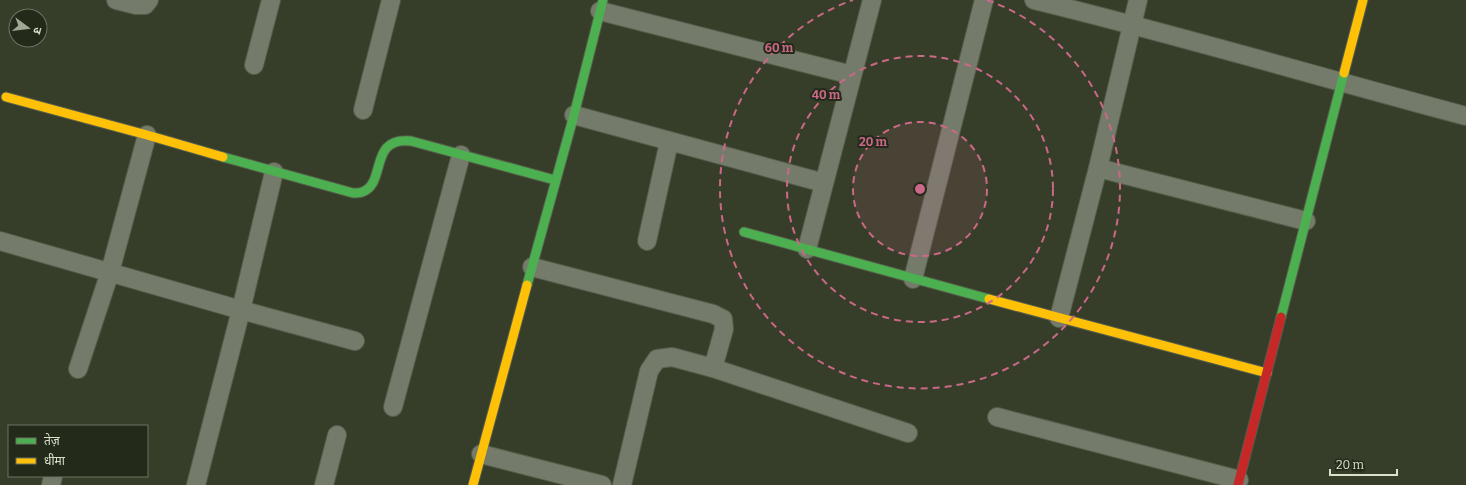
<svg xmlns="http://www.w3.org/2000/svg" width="1466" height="485" font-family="Bitter,'Noto Sans Devanagari',serif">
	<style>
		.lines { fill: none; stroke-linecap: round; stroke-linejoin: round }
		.street-casing { stroke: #555d4a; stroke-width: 20 }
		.fast-casing { stroke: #555d4a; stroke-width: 11 }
		.slow-casing { stroke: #555d4a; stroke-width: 11 }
		.jam-casing { stroke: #555d4a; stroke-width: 11 }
		.street { stroke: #757b6b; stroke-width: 18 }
		.fast { stroke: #4caf50; stroke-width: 9 }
		.slow { stroke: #ffc107; stroke-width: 9 }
		.jam { stroke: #c62828; stroke-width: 9 }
		.ring { fill: none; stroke: #cb6888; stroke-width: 2; stroke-dasharray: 7 5 }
		.centre { fill: #cb6888; stroke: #242a1a; stroke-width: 2 }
		.ring-label { font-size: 12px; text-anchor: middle; font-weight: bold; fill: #cb6888; stroke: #242a1a; stroke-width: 4; stroke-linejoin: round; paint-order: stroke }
	</style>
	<rect width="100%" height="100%" fill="#363e29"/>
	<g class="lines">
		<!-- street casing -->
		<g class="street-casing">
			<g id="street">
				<polyline points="116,0 136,5 145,5 149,0"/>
				<path d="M1034,0C1179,35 1322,78 1466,116"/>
				<polyline points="600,11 852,75"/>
				<polyline points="254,65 271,0"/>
				<polyline points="363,110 391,0"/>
				<polyline points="574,115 824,183"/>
				<polyline points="1098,168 1306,221"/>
				<polyline points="0,241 241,310 355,341"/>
				<polyline points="647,241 669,142"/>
				<polyline points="807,249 872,0"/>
				<polyline points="532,267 713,314 723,319 724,329 713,368"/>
				<polyline points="913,279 984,0"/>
				<polyline points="1059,318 1098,168 1138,0"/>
				<polyline points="78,369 110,272 147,135"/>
				<polyline points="393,407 461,155"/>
				<polyline points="997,417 1239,480"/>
				<polyline points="481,454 602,485"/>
				<polyline points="51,485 53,476"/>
				<polyline points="196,485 241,310 274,172"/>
				<polyline points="324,485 337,435"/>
				<polyline points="622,485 649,371 657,359 672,357 713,368 908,433"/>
			</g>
		</g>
		<!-- fast casing -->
		<g class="fast-casing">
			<g id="fast">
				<path d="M223,157L353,193C356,193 360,193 362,192C387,184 368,136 411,141L555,180"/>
				<polyline points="744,232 989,299"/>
				<polyline points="527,285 574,115 603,0"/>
				<polyline points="1281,317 1344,73"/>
			</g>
		</g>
		<!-- slow casing -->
		<g class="slow-casing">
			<g id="slow">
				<polyline points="1344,73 1363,0"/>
				<polyline points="6,97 147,135 223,157"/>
				<polyline points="989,299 1267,373"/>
				<polyline points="473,485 527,285"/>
			</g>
		</g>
		<!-- jam casing -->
		<g class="jam-casing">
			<polyline id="jam" points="1238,485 1281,317"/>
		</g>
		<!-- street -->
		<use href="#street" class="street"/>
		<!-- fast -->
		<use href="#fast" class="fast"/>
		<!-- slow -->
		<use href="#slow" class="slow"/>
		<!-- jam -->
		<use href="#jam" class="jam"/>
	</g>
	<!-- distance rings -->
	<circle cx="920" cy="189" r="67" fill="#cb6888" fill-opacity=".12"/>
	<g class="ring">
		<circle cx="920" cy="189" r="67"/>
		<circle cx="920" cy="189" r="133"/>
		<path d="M987 0A200 200 0 1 1 853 0"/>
	</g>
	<circle cx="920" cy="189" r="6" class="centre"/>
	<g class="ring-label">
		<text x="779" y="52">60 m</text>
		<text x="826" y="99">40 m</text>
		<text x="873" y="146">20 m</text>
	</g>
	<!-- legend -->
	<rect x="8" y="425" width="140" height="52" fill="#242a1a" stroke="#6c7361"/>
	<rect x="16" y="438" width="20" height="6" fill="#4caf50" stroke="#6c7361"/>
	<text x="44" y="445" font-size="12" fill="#d9e1cc">तेज़</text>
	<rect x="16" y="458" width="20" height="6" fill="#ffc107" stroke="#6c7361"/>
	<text x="44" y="465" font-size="12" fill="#d9e1cc">धीमा</text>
	<!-- north arrow -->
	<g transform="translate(28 28) rotate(105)"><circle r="19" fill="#242a1a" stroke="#6c7361"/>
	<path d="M0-3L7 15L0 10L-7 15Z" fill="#a0a893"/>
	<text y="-6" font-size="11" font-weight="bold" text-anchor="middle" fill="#d9e1cc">उ</text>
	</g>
	<!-- scale -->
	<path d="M1330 469v6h67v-6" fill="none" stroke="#d9e1cc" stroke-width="2"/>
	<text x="1336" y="469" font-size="12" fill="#d9e1cc" stroke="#242a1a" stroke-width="3" paint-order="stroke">20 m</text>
</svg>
